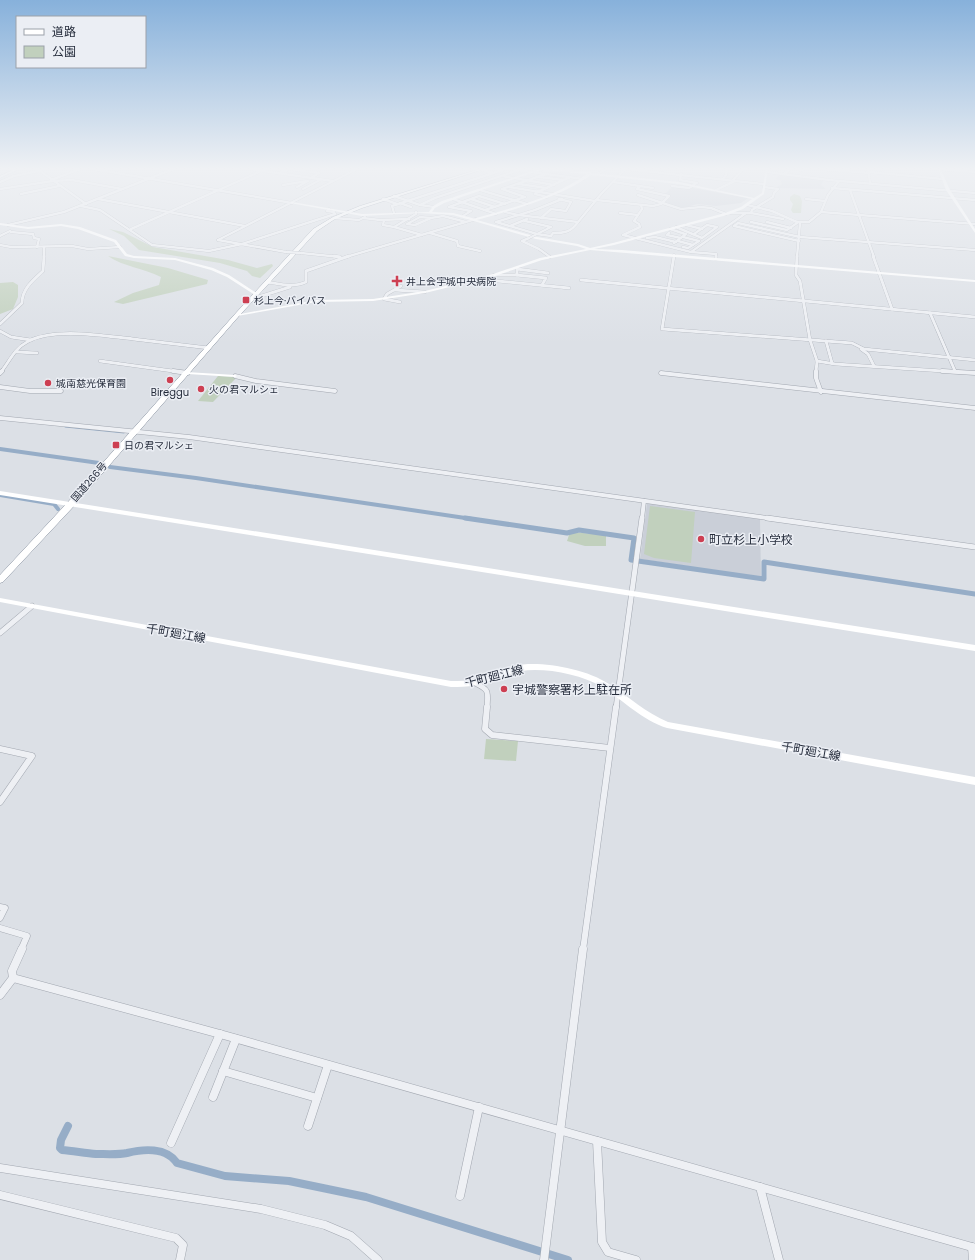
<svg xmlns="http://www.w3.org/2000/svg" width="975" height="1260" font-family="Poppins,'Noto Sans JP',sans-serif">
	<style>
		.built { fill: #cacfd8 }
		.green { fill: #c1d0bd }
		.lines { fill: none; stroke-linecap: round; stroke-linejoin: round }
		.stream { stroke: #96adc7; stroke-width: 1 }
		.canal-far2 { stroke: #96adc7; stroke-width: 4 }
		.canal-far1 { stroke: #96adc7; stroke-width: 5 }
		.canal { stroke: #96adc7; stroke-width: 8 }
		.street-far5-casing { stroke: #a2a7b0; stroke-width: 3 }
		.street-far4-casing { stroke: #a2a7b0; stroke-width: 3.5 }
		.street-far3-casing { stroke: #a2a7b0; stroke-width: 5 }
		.street-far2-casing { stroke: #a2a7b0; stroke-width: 6 }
		.street-far1-casing { stroke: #a2a7b0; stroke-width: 7 }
		.street-casing { stroke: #a2a7b0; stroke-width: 9 }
		.primary-casing { stroke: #9ba4b2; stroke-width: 1 }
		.highway-casing { stroke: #838d9c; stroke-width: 1 }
		.street-far5 { stroke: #eef0f4; stroke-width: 2.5 }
		.street-far4 { stroke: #eef0f4; stroke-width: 3 }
		.street-far3 { stroke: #eef0f4; stroke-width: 4 }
		.street-far2 { stroke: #eef0f4; stroke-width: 5 }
		.street-far1 { stroke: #eef0f4; stroke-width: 6 }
		.street { stroke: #eef0f4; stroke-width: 8 }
		.secondary { fill: #fff; fill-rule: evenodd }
		.primary { fill: #fff; fill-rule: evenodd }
		.highway { fill: #fff; fill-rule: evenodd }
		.street-bridge-casing { stroke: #a2a7b0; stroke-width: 3; stroke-linecap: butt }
		.street-bridge { stroke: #eef0f4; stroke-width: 2.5 }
		.poi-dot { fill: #cd3f52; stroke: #ebeef4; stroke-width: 1.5 }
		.labels { text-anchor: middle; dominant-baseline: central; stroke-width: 3; stroke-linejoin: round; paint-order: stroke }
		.far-poi-label { font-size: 10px; fill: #262d3c; stroke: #ebeef4; text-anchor: start }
		.far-street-label { font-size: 10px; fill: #262d3c; stroke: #ebeef4 }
		.poi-label { font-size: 12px; fill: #262d3c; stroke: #ebeef4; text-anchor: start }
		.street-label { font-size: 12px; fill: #262d3c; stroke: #ebeef4 }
	</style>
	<rect width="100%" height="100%" fill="#dce0e6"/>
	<!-- built -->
	<g class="built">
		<polygon points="780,174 824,180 821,185 826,189 776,188 782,184 780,180 775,179"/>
		<polygon points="672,187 693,188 748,198 741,203 716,206 697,204 683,208 663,202 670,197 665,194"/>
		<polygon points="647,503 760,519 761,577 640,559"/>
	</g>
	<!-- green -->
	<g class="green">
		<polygon points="794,194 800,196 802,201 801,213 793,213 791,210 793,204 790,200 790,197"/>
		<polygon points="109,229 123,232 153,247 228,260 257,268 272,264 273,266 260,278 252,276 247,271 220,263 139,250 124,236"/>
		<path d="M108,256L168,268L208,280L207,284L123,304L114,302L133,293L159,285L161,277C143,268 124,267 108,256Z"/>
		<polygon points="13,282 18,285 18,297 13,309 0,314 0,283"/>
		<polygon points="218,376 237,377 213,402 198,401"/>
		<polygon points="650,506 695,512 691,563 654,558 644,554"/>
		<polygon points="571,532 606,535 606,546 585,546 567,541 569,535"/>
		<polygon points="486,739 518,741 516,761 484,759"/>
	</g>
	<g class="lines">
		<!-- stream -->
		<polyline class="stream" points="65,427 124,433"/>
		<!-- canal-far2 -->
		<g class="canal-far2">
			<polyline points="0,449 99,463"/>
			<polyline points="110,467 196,478 472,519"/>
			<polyline points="0,495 54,504 58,509"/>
		</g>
		<!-- canal-far1 -->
		<polyline class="canal-far1" points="465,518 567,533 579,530 634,538 631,560 764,579 764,562 975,594"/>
		<!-- canal -->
		<path class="canal" d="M68,1126L61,1140L60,1148L62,1150C73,1151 85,1153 96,1154C105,1154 118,1155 127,1153C143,1149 166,1147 177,1163L225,1176L289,1181L366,1197L568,1260"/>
		<!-- street-far5 casing -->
		<g class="street-far5-casing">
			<g id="street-far5">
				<polyline points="0,168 16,169"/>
				<polyline points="36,168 86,204"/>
				<polyline points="87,168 292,203"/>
				<polyline points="242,168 333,181"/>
				<polyline points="616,168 624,168"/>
				<polyline points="755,168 767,169"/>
				<polyline points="800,168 800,170 802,170"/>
				<polyline points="807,168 869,173"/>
				<polyline points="868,168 870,183"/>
				<polyline points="923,168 975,172"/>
				<polyline points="479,169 494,173"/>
				<polyline points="517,170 583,179"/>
				<polyline points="310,172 319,173 311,178"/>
				<polyline points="767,172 829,180 975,193"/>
				<polyline points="869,172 943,179"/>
				<polyline points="279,173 289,169 305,171"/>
				<polyline points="597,174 608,168"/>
				<polyline points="681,174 680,180 697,183 693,185"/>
				<polyline points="784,174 791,168"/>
				<polyline points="502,176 554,185"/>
				<polyline points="539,177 563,180"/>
				<polyline points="723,179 726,175 727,168"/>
				<polyline points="51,180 83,168"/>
				<polyline points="733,180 744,168"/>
				<polyline points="0,182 14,176 39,171"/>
				<polyline points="295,183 283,185 307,181"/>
				<polyline points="519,184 546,188"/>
				<polyline points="640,186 653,188"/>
				<polyline points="672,186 689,188 694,185"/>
				<polyline points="297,187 308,181"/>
				<polyline points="509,187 595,201"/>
				<polyline points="832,188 975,200"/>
				<polyline points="0,189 53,181 72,180 122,189"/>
				<polyline points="303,189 320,180"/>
				<polyline points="480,190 527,204"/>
				<polyline points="716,190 735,181"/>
				<polyline points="850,190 874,257"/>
				<polyline points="538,191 535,194 547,197"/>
				<polyline points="540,191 570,177"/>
				<polyline points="21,194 59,186"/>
				<polyline points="638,195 681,209 701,207 711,208 726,214"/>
				<polyline points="394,196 420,205 434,207"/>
				<polyline points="98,199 245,226"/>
				<polyline points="383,199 397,204"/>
				<polyline points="453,199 496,214"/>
				<polyline points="471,199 495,207"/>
				<polyline points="806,199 825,201"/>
				<polyline points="596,200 653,206 661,204 669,196 637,189 640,186 613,182"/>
				<polyline points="400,203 411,207"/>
				<polyline points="420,205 435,198 519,170"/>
				<polyline points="641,205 642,209 634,221 639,224 640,227 623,235 691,252 716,254 716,257"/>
				<polyline points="747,205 772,211 797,222 809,222 821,212 828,195 839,181"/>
				<polyline points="81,206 100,210 152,245 209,251 242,244 335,214 334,212 327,211 329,209"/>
				<polyline points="485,210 525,197 502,189 546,174"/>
				<path d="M505,212L518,215L578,222C571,232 565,233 553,233L551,236L536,234"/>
				<polyline points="821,212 975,224"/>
				<polyline points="394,213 392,206 509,168"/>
				<polyline points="620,213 638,215"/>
				<polyline points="746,213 751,213 752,210 773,197 774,193 778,189 764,187"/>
				<polyline points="751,213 783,219"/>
				<polyline points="463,216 471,211 449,207 479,196 505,204"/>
				<polygon points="420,217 431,218 415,225 407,224"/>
				<polyline points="334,218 359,220 365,217"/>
				<polyline points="363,218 380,220 409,219"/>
				<polyline points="431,218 443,216 466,222"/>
				<polyline points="541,218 551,209 566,211 571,202 559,199"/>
				<polyline points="384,220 383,225 394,227 416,214 416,212"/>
				<polyline points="525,221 551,227 537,234 496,222 535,210 562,199"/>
				<polyline points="578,222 602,193 625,169 763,184"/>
				<polyline points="751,222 787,230 797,223"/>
				<polyline points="767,222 791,228"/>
				<polyline points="8,225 64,212 176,168"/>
				<polyline points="686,225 702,229"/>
				<polyline points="510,226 527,219"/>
				<polyline points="734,226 738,223 800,237"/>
				<polyline points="734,226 799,241"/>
				<polyline points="394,227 422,235"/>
				<polyline points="676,227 702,238 717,227 707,225 694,234"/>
				<polyline points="131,229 268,168"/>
				<polyline points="670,229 685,234"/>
				<polyline points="11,232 33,234 34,238 39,239 37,247"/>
				<polyline points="430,233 457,241 458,246 480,251"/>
				<polyline points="669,233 667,235 681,238"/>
				<polyline points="0,236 10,231"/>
				<polyline points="683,237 699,241"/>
				<polyline points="800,237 975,250"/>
				<polyline points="529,238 522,241 539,249 550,257"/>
				<polyline points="647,238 655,237 676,242"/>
				<polyline points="218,240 359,168"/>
				<polyline points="218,240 286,252"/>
				<polyline points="678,241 693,245"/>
				<polyline points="674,243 686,234"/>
				<polyline points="0,245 11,247 72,246 88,249 120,247"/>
				<polyline points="683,247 688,248 699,241"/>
				<polyline points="691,252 746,213 731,213"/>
				<polyline points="301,253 340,257"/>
				<polyline points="44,257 44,247"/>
				<polyline points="346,257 476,219"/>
				<polyline points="674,257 674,255"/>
				<polyline points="797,257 800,223"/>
			</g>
		</g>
		<!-- street-far4 casing -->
		<g class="street-far4-casing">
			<g id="street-far4">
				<polyline points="334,256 340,257"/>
				<polyline points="674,256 662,329 852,343 864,349 975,360"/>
				<polyline points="716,256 716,259"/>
				<polyline points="797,256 796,275 800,281 810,340 817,361 816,372"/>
				<polyline points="873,256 892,309"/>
				<polyline points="494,275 516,275 546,278 542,285"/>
				<polyline points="517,275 517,269 548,273"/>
				<polyline points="477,279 569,288"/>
				<polyline points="581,280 975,317"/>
				<path d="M267,282C280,284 293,288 306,282V271L349,256"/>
				<polyline points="395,290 425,292"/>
				<polyline points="252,299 290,287"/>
				<polyline points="400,302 384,299 387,294 401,286"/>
				<polyline points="930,313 955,371"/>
				<path d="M0,324L22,303C22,289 33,280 43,271L44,256"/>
				<polyline points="0,331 11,337 31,340"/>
				<polyline points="826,341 832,363"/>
				<polyline points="861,349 868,354 874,366"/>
				<polyline points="17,352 37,353"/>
				<polyline points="100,361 180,372"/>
				<polyline points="817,361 835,364 958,372"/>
				<path d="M1,372C9,362 15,348 27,342C54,327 103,336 133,339C158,342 184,345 209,348"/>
			</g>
		</g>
		<!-- street-far3 casing -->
		<g class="street-far3-casing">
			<g id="street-far3">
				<polyline points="173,371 188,373"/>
				<polyline points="816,371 816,378 821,392"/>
				<polyline points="942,371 975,373"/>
				<polyline points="0,373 2,371"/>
				<polyline points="661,373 975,408"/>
				<polyline points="235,376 256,381 335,391"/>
				<polyline points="0,387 30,391 61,391"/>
				<polyline points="0,418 189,437 774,519"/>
				<polyline points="642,519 644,501"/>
			</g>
		</g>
		<!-- street-far2 casing -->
		<g class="street-far2-casing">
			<g id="street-far2">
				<polyline points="767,518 975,547"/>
				<polyline points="0,633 32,606"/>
				<path d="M475,683C490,690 488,692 487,708"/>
				<polyline points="616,708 642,518"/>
			</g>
		</g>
		<!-- street-far1 casing -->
		<g class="street-far1-casing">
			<g id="street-far1">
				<polyline points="487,707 485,729 492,735 610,748"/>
				<polyline points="0,749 32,756 0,802"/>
				<polyline points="0,907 5,908 0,918"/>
				<polyline points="0,928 27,936 21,950"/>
				<polyline points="583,950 616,707"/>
			</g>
		</g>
		<!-- street casing -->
		<g class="street-casing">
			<g id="street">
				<polyline points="13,978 220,1034 975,1248"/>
				<polyline points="0,995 13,978 12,971 22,949"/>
				<polyline points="223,1071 317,1098"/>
				<polyline points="213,1097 236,1039"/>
				<polyline points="308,1126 328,1065"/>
				<polyline points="597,1141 602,1242 608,1252 636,1260"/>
				<polyline points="171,1143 220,1034"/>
				<polyline points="0,1168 261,1209 325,1225 351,1236 378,1260"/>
				<polyline points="760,1187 779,1260"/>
				<polyline points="0,1195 176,1238 183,1245 180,1260"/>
				<polyline points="460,1196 479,1107"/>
				<polyline points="972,1247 973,1260"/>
				<polyline points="544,1260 583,949"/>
			</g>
		</g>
		<!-- primary casing -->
		<g class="primary-casing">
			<polygon id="primary" points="17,168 21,168 0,178 0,176"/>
		</g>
		<!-- highway casing -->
		<g class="highway-casing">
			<polygon id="highway" points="483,168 487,168 362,208 335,219 317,231 239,316 74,506 3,582 0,583 0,575 68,502 235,314 313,229 333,217 360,206"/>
		</g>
		<!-- street-far5 -->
		<use href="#street-far5" class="street-far5"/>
		<!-- street-far4 -->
		<use href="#street-far4" class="street-far4"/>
		<!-- street-far3 -->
		<use href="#street-far3" class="street-far3"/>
		<!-- street-far2 -->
		<use href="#street-far2" class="street-far2"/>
		<!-- street-far1 -->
		<use href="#street-far1" class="street-far1"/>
		<!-- street -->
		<use href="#street" class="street"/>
		<!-- secondary -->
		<g class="secondary">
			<path d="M533,168L591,172L592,173L679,182L754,198L762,193L766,168H768L764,194L743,209L727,215L614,245L594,249L622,250L975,280V282L590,250L542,260L495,276L425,293L373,301L316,302L237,316L235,315L316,300L373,299L425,291L493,274L540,258L586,249L577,246L536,239L453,215L420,213L362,216L290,203L292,202L362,214L429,212L433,206L442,201L539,169ZM541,170L587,174C555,197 513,208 476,218V219L453,213L432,212L435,208L444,203ZM591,175L679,184L752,199L741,207L725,213L613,243L590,248L578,244L537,237L477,220C513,210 561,197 591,175Z"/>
			<polygon points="938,168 940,168 950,190 975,229 975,233 946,190"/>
			<polygon points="0,223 28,227 61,224 80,227 116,240 127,254 134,256 175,258 213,268 229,275 258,294 255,295 227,277 211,270 175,260 134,258 125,256 114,242 78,229 61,226 28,229 0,225"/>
			<polygon points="186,372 235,375 237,376 235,377 188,374 186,374"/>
			<polygon points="0,491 975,645 975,651 0,495"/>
			<path d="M0,598L451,681C460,681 469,681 478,678C495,673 510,665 528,664C552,663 588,670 609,684C629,697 646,713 668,722L975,777V785L667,728C642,720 624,701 602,687C584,676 557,670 535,670C511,670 497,680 475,685C467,687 459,687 451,687L0,602Z"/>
		</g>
		<!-- primary -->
		<use href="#primary" class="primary"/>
		<!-- highway -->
		<use href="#highway" class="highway"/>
		<!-- street-bridge casing -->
		<g class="street-bridge-casing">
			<g id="street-bridge">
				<polyline points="529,238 535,235"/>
				<polyline points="286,252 301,253"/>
			</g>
		</g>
		<!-- street-bridge -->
		<use href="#street-bridge" class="street-bridge"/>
	</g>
	<!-- sky -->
	<linearGradient id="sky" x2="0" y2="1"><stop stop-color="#87b1db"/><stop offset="0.49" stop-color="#eff1f4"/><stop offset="1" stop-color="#eff1f4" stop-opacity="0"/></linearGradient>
	<rect width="975" height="344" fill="url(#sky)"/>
	<!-- markers -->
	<g class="poi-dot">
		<path d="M395 275h4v4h4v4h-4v4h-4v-4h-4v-4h4z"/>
		<rect x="242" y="296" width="8" height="8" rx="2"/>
		<circle cx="170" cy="380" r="4"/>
		<circle cx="48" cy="383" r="4"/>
		<circle cx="201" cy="389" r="4"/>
		<rect x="112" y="441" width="8" height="8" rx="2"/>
		<circle cx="701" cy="539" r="4"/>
		<circle cx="504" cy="689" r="4"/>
	</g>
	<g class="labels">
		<!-- far-poi labels -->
		<g class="far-poi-label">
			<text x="406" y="281">井上会宇城中央病院</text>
			<text x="254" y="300">杉上今·バイパス</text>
			<text x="56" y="383">城南慈光保育園</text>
			<text x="209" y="389">火の君マルシェ</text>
			<text x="170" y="392" text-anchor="middle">Bireggu</text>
			<text x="124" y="445">日の君マルシェ</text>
		</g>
		<!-- far-street labels -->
		<g class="far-street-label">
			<text transform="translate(89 482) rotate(-49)">国道266号</text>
		</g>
		<!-- poi labels -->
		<g class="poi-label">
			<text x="709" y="539">町立杉上小学校</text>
			<text x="512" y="689">宇城警察署杉上駐在所</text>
		</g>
		<!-- street labels -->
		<g class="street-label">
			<text transform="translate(176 633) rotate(10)">千町廻江線</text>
			<text transform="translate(494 676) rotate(-14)">千町廻江線</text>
			<text transform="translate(811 751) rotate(10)">千町廻江線</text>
		</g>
	</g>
	<!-- legend -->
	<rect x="16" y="16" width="130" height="52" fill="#ebeef4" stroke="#9ca1aa"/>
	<rect x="24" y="29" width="20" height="6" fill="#ffffff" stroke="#9ca1aa"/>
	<text x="52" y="36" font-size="12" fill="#262d3c">道路</text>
	<rect x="24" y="46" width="20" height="12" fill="#c1d0bd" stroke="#9ca1aa"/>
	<text x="52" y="56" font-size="12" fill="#262d3c">公園</text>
</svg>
